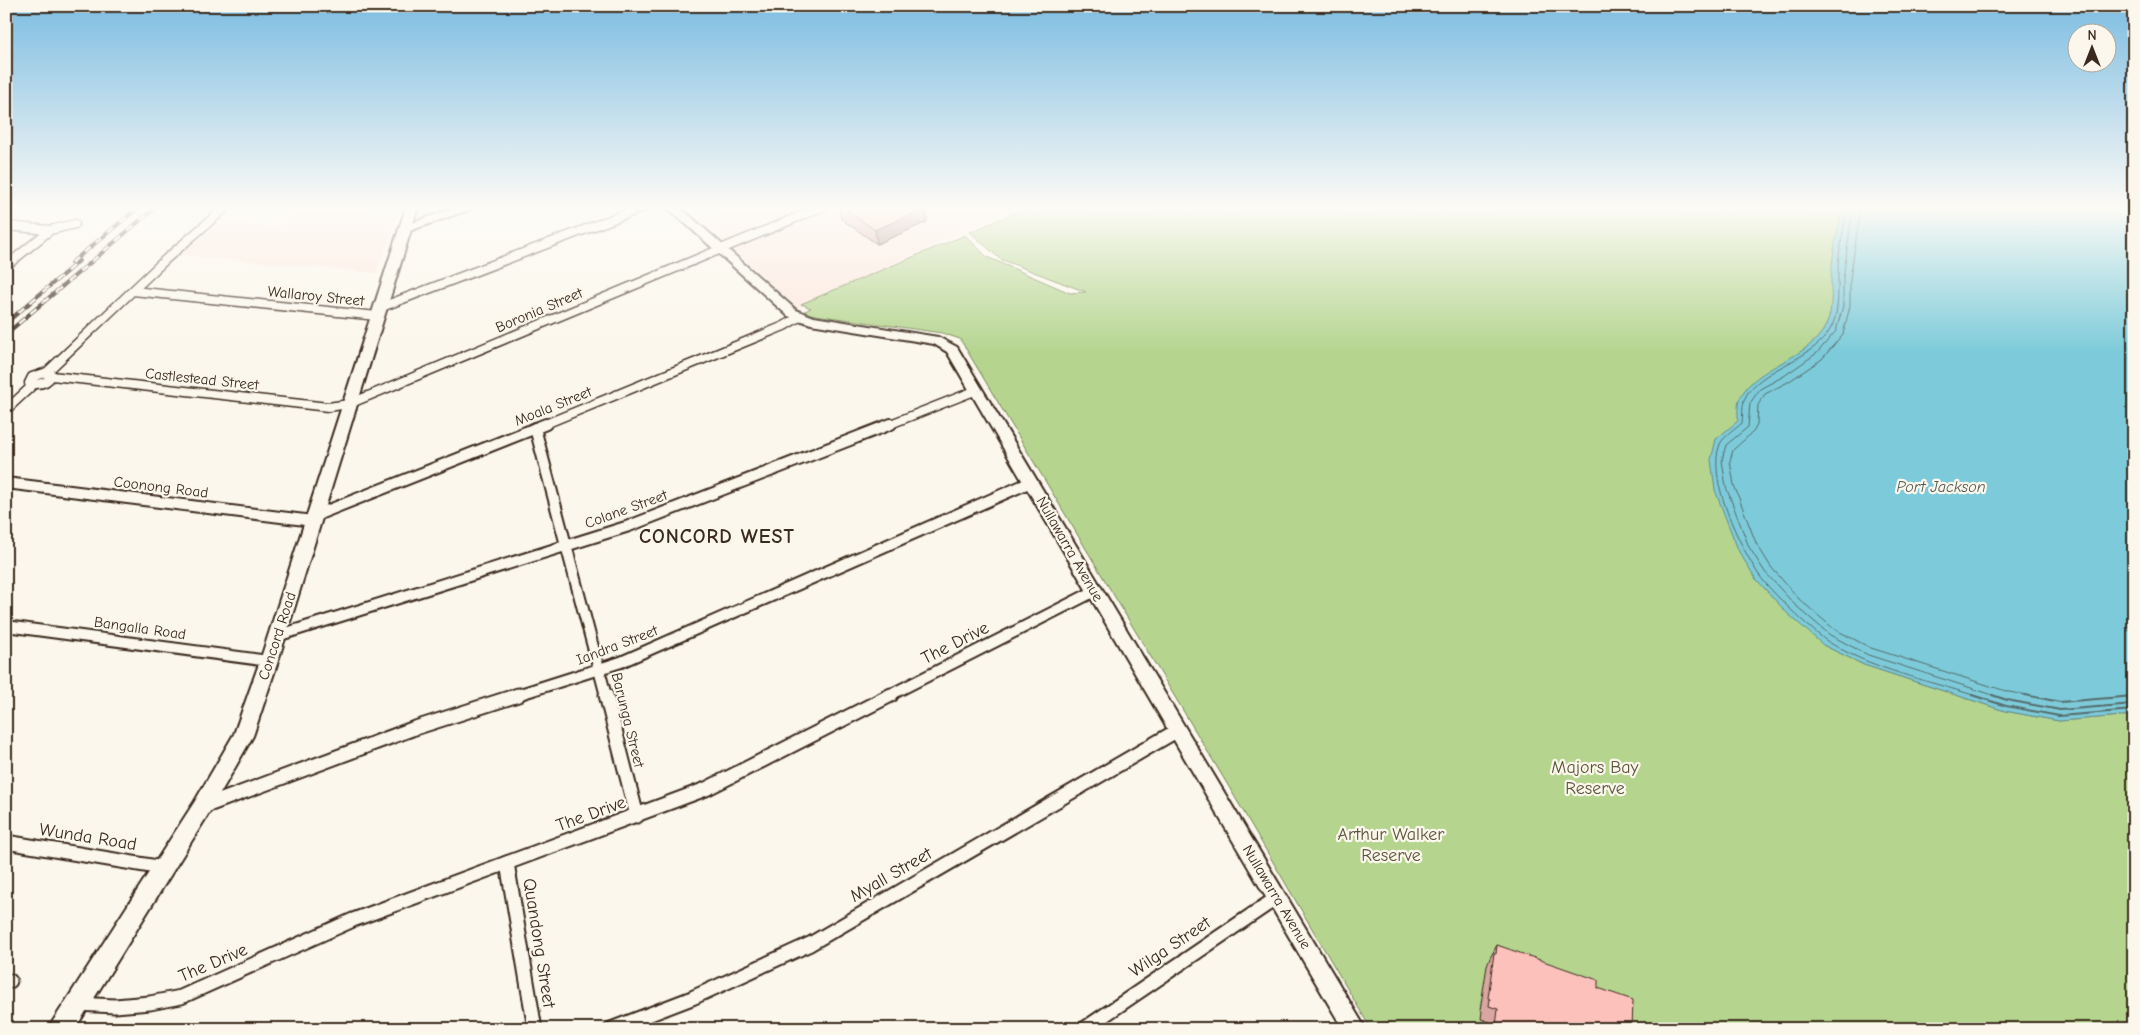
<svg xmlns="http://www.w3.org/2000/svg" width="2140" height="1035" font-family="'Comic Neue',sans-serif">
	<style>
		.built { fill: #fce7de }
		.green { fill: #b5d58f; stroke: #788056 }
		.water { fill: #7dcbda; stroke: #638b8f }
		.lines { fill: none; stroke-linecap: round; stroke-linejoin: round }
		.shore-far1 { stroke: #556a69; stroke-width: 1 }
		.shore { stroke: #556a69; stroke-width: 2 }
		.street-far2-casing { stroke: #3b2a1e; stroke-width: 11 }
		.street-far1-casing { stroke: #3b2a1e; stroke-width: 14 }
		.street-casing { stroke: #3b2a1e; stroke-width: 17 }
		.secondary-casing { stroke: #3b2a1e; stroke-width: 4 }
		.primary-casing { stroke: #3b2a1e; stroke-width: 4 }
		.street-far2 { stroke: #fbf7ec; stroke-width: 8 }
		.street-far1 { stroke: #fbf7ec; stroke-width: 10 }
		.street { stroke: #fbf7ec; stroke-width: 13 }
		.secondary { fill: #fbf7ec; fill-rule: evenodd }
		.primary { fill: #fbf7ec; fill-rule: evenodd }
		.rail-casing { stroke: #3b2a1e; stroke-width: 4 }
		.rail { stroke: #fbf7ec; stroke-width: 2.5; stroke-dasharray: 8; stroke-linecap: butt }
		.wall { fill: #daa6a2; stroke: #3b2a1e }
		.shaded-wall { fill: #b18784; stroke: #3b2a1e }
		.building { fill: #fdc1bc; stroke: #3b2a1e }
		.labels { text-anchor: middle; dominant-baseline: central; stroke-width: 4.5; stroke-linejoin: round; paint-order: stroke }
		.street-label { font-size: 15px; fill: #3b2a1e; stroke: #fbf7ec }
		.water-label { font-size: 16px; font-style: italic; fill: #4f5a56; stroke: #fbf7ec }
		.near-street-label { font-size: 18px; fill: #3b2a1e; stroke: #fbf7ec }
		.near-park-label { font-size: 18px; fill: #5a553a; stroke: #fbf7ec }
		.district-label { font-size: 20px; font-weight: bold; letter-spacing: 1px; fill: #3b2a1e; stroke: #fbf7ec }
	</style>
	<rect width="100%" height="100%" fill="#fbf7ec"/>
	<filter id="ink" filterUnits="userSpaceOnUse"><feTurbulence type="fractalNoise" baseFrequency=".02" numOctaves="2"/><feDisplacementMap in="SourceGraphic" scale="10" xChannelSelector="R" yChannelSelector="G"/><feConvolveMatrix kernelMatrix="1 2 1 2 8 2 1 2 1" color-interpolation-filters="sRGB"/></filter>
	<g filter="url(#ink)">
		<!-- built -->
		<g class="built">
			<polygon points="298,207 337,207 336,209 398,214 376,273 181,255 222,219 275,226"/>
			<polygon points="733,207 1016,207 798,308 700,220"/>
		</g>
		<!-- green -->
		<polygon class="green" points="1028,207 1870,207 1823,645 1864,665 2005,711 2059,721 2134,715 2134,1029 1371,1029 1229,787 960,339 942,333 801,313 811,308 801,304 965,235 987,257 1070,293 1086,292 1000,259 970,232"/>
		<!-- water -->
		<path class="water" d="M1843,207H2130L2134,210V715L2059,721L2005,711L1864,665L1823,645L1786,612L1756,579L1739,552L1726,519L1715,490L1711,460L1716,439L1738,421C1738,414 1737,404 1740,398C1755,365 1811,359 1826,325C1833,310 1831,295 1831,279C1832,255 1837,231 1843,207Z"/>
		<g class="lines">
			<!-- shore-far1 -->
			<g class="shore-far1">
				<path d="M1847,207C1845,224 1841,240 1839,256C1836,278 1842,307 1831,328C1813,362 1758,367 1744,400C1742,407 1743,416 1742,423C1736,429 1724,436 1720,444C1706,478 1740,546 1759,575C1771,592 1810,629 1827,641C1871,669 1926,680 1976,696"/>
				<polyline points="1853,207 1843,279 1843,306 1836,331 1817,353 1784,376 1760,389 1750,403 1748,427 1726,445 1722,460 1726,487 1749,547 1765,572 1794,604 1830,635 1868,655 1996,696"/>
				<polyline points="1861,207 1850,279 1850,306 1843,334 1822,359 1788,382 1765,394 1758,405 1757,424 1754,431 1733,450 1730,461 1734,485 1756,543 1771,567 1799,599 1834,629 1871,648 2009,692 2031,696"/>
				<polyline points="2130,696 2134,696"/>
			</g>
			<!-- shore -->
			<g class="shore">
				<polyline points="1972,695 2006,706 2059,716 2134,710"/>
				<polyline points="1992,695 2007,700 2060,710 2134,704"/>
				<polyline points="2025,695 2060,702 2134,696"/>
			</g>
			<!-- street-far2 casing -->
			<g class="street-far2-casing">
				<g id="street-far2">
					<polyline points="6,226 50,230 6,266"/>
					<polyline points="50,230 75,224"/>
					<polyline points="133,291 377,316"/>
					<polyline points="379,308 644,207"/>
					<polyline points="47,372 166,259 226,207"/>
					<path d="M47,372L52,375C47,384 38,385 29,383L32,377Z"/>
					<polyline points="52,376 328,407 349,404 822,207"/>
					<polyline points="6,410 34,384"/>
					<polyline points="543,425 784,326 801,316"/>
					<polyline points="888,425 977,390"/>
				</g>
			</g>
			<!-- street-far1 casing -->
			<g class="street-far1-casing">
				<g id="street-far1">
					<polyline points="535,428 606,696"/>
					<polyline points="6,483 313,521"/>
					<polyline points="314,516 546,424"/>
					<polyline points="6,626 269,661"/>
					<polyline points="277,636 629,526 891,424"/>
					<polyline points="514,696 621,662 1031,482"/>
					<polyline points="888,696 1095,591"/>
				</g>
			</g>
			<!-- street casing -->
			<g class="street-casing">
				<g id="street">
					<polyline points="606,695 637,816"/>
					<polyline points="203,807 412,729 518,695"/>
					<polyline points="6,842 163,868"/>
					<polyline points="507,863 535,1029"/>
					<polyline points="6,980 10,981"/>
					<polyline points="77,1004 115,1006 150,1003 181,997 353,920 706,789 891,695"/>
					<polyline points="611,1029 692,998 810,944 1178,730"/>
					<polyline points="1084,1029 1278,897"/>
				</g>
			</g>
			<!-- secondary casing -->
			<g class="secondary-casing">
				<g id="secondary">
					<polygon points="456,207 473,207 471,209 409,231 401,231 399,229 401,227"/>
					<polygon points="667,207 680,207 796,310 814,317 938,337 957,347 1366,1029 1343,1029 947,352 934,344 811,324 788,316"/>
				</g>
			</g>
			<!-- primary casing -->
			<g class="primary-casing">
				<polygon id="primary" points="406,207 418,207 278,661 253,736 209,813 75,1029 49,1029 53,1021 195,801 234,734 260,661"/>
			</g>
			<!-- street-far2 -->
			<use href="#street-far2" class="street-far2"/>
			<!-- street-far1 -->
			<use href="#street-far1" class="street-far1"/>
			<!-- street -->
			<use href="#street" class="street"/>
			<!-- secondary -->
			<use href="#secondary" class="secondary"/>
			<!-- primary -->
			<use href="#primary" class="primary"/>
			<!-- rail casing -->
			<g class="rail-casing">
				<g id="rail">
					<polyline points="71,263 139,207"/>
					<polyline points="6,323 79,261"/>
					<polyline points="6,334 156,207"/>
				</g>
			</g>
			<!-- rail -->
			<use href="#rail" class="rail"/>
		</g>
		<!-- wall -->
		<g class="wall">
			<polygon points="839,207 925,207 926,208 927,222 877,244 841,219"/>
			<polygon points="1497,945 1598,988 1632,1029 1489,1029 1490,1022 1481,1019 1482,1011 1480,1010 1487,966 1489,961 1490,958"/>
		</g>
		<!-- shaded-wall -->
		<polygon class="shaded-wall" points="926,208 927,222 877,244 875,230"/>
		<!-- building -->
		<g class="building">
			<polygon points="842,207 925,207 926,208 875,230"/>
			<polygon points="1497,945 1598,980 1598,988 1633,1000 1632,1029 1502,1029 1496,1027 1498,1009 1489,1006 1490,999 1488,998 1494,953 1496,954"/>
		</g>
	</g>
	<!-- sky -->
	<linearGradient id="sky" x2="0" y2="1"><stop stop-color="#7dbde2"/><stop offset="0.59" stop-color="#fdfbf6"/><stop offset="1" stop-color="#fdfbf6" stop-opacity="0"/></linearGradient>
	<rect width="2140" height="352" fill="url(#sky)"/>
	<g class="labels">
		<!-- street labels -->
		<g class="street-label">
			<text transform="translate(316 296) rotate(6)">Wallaroy Street</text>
			<text transform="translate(539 310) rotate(-23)">Boronia Street</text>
			<text transform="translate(202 379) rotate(6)">Castlestead Street</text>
			<text transform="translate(553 406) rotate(-22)">Moala Street</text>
			<text transform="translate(161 487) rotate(7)">Coonong Road</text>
			<text transform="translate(626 509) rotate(-20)">Colane Street</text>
			<text transform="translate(1070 549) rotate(60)">Nullawarra Avenue</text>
			<text transform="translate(140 628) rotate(8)">Bangalla Road</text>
			<text transform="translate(277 636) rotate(-72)">Concord Road</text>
			<text transform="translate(617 645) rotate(-21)">Iandra Street</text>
			<text transform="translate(628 720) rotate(76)">Barunga Street</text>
			<text transform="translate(1277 897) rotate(59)">Nullawarra Avenue</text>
		</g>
		<!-- water labels -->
		<g class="water-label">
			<text x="1941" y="487">Port Jackson</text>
		</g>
		<!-- near-street labels -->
		<g class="near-street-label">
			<text transform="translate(955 643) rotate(-27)">The Drive</text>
			<text transform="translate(591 814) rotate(-20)">The Drive</text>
			<text transform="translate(88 837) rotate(9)">Wunda Road</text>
			<text transform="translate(891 875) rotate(-30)">Myall Street</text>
			<text transform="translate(539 943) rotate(81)">Quandong Street</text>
			<text transform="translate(1170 947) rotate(-34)">Wilga Street</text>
			<text transform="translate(213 963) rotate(-23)">The Drive</text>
		</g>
		<!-- near-park labels -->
		<g class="near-park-label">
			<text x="1595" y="767">Majors Bay<tspan x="1595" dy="21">Reserve</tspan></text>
			<text x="1391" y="834">Arthur Walker<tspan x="1391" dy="21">Reserve</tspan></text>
		</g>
		<!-- district labels -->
		<g class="district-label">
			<text x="717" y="536">CONCORD WEST</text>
		</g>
	</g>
	<!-- margin -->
	<rect width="2140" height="1035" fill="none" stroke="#fbf7ec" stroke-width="25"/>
	<rect x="12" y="12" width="2115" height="1010" fill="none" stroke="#3b2a1e" stroke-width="2" filter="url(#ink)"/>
	<!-- north arrow -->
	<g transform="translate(2092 48)"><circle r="24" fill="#fbf7ec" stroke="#aea59a"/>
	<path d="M0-4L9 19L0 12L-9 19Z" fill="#3b2a1e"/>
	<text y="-8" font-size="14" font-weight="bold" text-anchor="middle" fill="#3b2a1e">N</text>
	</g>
</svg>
